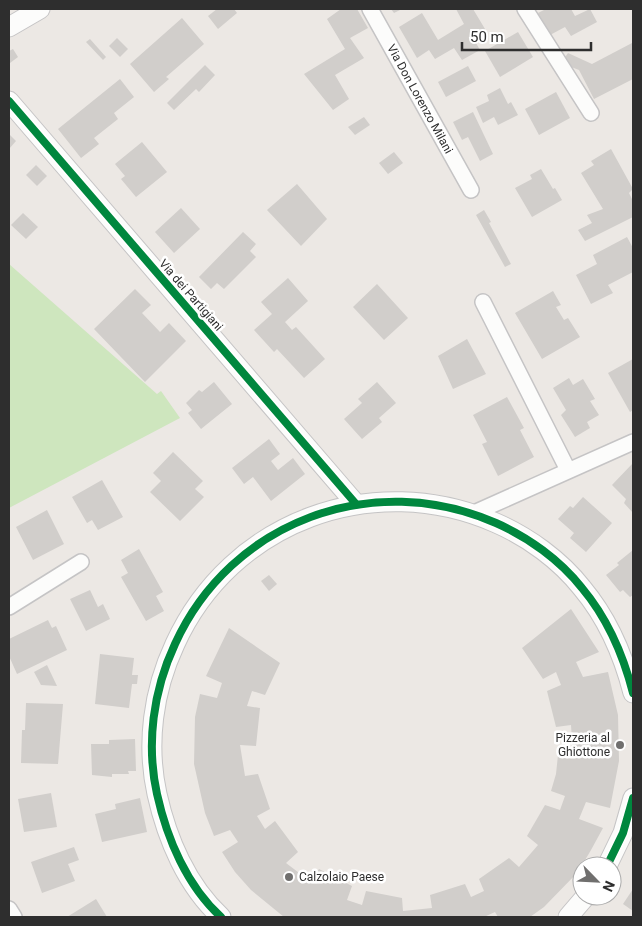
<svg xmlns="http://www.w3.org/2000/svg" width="642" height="926" font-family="Roboto,sans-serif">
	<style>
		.green { fill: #cee6be }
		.building { fill: #d1cecb }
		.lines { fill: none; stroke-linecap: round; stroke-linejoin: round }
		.minor-casing { stroke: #c5c4c5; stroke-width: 18 }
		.tertiary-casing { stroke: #c5c4c5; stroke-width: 21 }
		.minor { stroke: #fcfcfb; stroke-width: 15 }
		.tertiary { stroke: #fcfcfb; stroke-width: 19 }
		.cycleway-casing { stroke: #fff; stroke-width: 11 }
		.cycleway { stroke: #00873e; stroke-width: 8 }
		.poi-dot { fill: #706f6e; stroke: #fff; stroke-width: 2 }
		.labels { text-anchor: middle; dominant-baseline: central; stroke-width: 5; stroke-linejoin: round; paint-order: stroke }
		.street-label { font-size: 12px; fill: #2e2e2e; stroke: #fff }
		.poi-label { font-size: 12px; fill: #2e2e2e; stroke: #fff; text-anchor: end }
	</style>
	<rect width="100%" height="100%" fill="#ece8e4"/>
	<!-- green -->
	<polygon class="green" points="9,264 157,394 161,391 180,418 9,508"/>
	<!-- building -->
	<g class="building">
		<polygon points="217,9 234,9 237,13 218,29 208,16"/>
		<polygon points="341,9 357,9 368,28 350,38 364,58 335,75 349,99 333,110 304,74 345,49 327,19"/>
		<polygon points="391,9 402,9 394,13"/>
		<polygon points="456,9 473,9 485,29 472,36 480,50 462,60 454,48 435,59 429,50 417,58 399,27 422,13 438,40 464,24"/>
		<polygon points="546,9 571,9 575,16 590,9 597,22 571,36 565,27 550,35 538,13"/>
		<polygon points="182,18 204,44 166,77 169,79 154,92 130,64"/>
		<polygon points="518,32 533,57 500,77 485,51"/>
		<polygon points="117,38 128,49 120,57 109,46"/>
		<polygon points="90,39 106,57 103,60 86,42"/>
		<polygon points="632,43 633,79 594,99 579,70 561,63 568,53 592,64"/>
		<polygon points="13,49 18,57 10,63 9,51"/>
		<polygon points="205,65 215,75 199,92 196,89 174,110 167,103"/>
		<polygon points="468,66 476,81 446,97 438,82"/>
		<polygon points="120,79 134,97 114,113 118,119 94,138 99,144 81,158 58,129"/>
		<polygon points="500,88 508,104 511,102 518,115 498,125 494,117 483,123 476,107 489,101 487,95"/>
		<polygon points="556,92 570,118 539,135 525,109"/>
		<polygon points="473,112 493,154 480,161 468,137 462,140 453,122"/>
		<polygon points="364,117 370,125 355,135 348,127"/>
		<polygon points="9,134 16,141 9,149"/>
		<polygon points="142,142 167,172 136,197 121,179 125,176 115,164"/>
		<polygon points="611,149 633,189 629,193 633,201 633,217 585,241 578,230 592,223 587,215 603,209 581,173 594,165 591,161"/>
		<polygon points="394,152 403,163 388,174 379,163"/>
		<polygon points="36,165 47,176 37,186 26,175"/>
		<polygon points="541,169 553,189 555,188 562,200 532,217 515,188 532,179 530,175"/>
		<polygon points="297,184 327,219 301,246 267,210"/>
		<polygon points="181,208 200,229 174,253 155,232"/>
		<polygon points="484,210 491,222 489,223 511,264 505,267 476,215"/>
		<polygon points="23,213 38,227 26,239 11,225"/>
		<polygon points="243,232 256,244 250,251 256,257 224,289 217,283 211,289 199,277"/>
		<polygon points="627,237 633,248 633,272 608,285 613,293 591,304 576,275 597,264 593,255"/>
		<polygon points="288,278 308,301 285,322 292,330 296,327 325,359 304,378 277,349 274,352 254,330 272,314 261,302"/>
		<polygon points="377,284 408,318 384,340 353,307"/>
		<polygon points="135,289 151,305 142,313 160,332 169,323 186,341 145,382 94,329"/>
		<polygon points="553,291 561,305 556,307 564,320 568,318 580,337 542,359 515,313"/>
		<polygon points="467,339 486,374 453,389 438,356"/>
		<polygon points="633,359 633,410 630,412 608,373"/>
		<polygon points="569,378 573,385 583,379 595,399 590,401 599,415 587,422 590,428 575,437 561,415 566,410 553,388"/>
		<polygon points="214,382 232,404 201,429 188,413 192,410 186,403 199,390 202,392"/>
		<polygon points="377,382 396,403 379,418 382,422 362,439 344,419 362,403 358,399"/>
		<polygon points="507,397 524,428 520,430 534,457 498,476 482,444 487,442 473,415"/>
		<polygon points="269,439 280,454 271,461 278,470 293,458 305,474 271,501 253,477 244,484 232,468"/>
		<polygon points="173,452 203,481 195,489 204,497 180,521 150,492 161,481 153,473"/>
		<polygon points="633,463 633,513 624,503 626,499 612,485"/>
		<polygon points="102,480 123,517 98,530 92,520 87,523 72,497"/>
		<polygon points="583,497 612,523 586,552 570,538 574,533 558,519 570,506 573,508"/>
		<polygon points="47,510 64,544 33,560 16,527"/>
		<polygon points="139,549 163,592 156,596 164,611 146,621 121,577 128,573 121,560"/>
		<polygon points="633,550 633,595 630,597 623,590 620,592 606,575 619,565 617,563"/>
		<polygon points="269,575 277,584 269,591 261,581"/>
		<polygon points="90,590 98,607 103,604 110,619 86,631 70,599"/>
		<polygon points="571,609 599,652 576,662 583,677 608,672 618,715 619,761 610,808 586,802 579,819 603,828 591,850 578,872 544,907 530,917 498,917 495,912 484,917 284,917 251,890 235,872 222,852 238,842 230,830 214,836 205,813 194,764 195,717 200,694 217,698 222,683 206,676 229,628 280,663 265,695 252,691 247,706 260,708 256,746 240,745 245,776 258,774 270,809 257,816 265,829 275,821 298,852 286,863 311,882 319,869 352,886 347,900 362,905 366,891 402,898 403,911 432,908 430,895 465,884 471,897 484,891 479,879 509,858 519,867 538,845 527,836 545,805 560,810 565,796 551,791 556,774 558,755 573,755 571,725 556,727 547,691 561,685 556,672 543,679 522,648"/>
		<polygon points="48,620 52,628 56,626 67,650 17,674 9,656 9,639"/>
		<polygon points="100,654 134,658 132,675 138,675 137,684 132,684 129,708 95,704"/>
		<polygon points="47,665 57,686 41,685 34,672"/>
		<polygon points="26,703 63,704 58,764 21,763 22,730 25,730"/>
		<polygon points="135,739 136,771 128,771 129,774 112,774 112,777 92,775 91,744 109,744 109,740"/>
		<polygon points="51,793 57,827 24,832 18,799"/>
		<polygon points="140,798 147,832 102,842 95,814 116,809 115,804"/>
		<polygon points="74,847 79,860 68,864 75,881 42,893 31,862"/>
		<polygon points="633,889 633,911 623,904"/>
		<polygon points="96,899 107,917 67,917"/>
	</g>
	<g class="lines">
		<!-- minor casing -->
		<g class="minor-casing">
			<g id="minor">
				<polyline points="370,9 471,190"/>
				<polyline points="525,9 591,113"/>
				<polyline points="483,302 568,470"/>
				<polyline points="474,513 633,442"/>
				<polyline points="9,607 81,562"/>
				<polyline points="9,909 14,917"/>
			</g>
		</g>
		<!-- tertiary casing -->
		<g class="tertiary-casing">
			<g id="tertiary">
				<polyline points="9,27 40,9"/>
				<polyline points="9,101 356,504"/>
				<polyline points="607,866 623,833 633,798"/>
				<path d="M221,917C187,886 167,839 157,794C146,744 153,691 175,644C231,521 373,469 496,523C528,537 560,560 582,588C608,619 623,654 633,693"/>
				<polyline points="568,917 586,896"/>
			</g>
		</g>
		<!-- minor -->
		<use href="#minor" class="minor"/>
		<!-- tertiary -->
		<use href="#tertiary" class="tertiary"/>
		<!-- cycleway casing -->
		<g class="cycleway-casing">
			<g id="cycleway">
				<polyline points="9,101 356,504"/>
				<polyline points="607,866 623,833 633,798"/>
				<path d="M221,917C187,886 167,839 157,794C146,744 153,691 175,644C231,521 373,469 496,523C528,537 560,560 582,588C608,619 623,654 633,693"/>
			</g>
		</g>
		<!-- cycleway -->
		<use href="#cycleway" class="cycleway"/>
	</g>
	<!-- markers -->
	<g class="poi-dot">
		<circle cx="620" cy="745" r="5"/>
		<circle cx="289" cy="877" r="5"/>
	</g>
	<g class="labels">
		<!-- street labels -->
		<g class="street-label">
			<text transform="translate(420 99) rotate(61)">Via Don Lorenzo Milani</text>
			<text transform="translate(191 295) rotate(49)">Via dei Partigiani</text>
		</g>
		<!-- poi labels -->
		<g class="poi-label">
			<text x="610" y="738">Pizzeria al<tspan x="610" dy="14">Ghiottone</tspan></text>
			<text x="299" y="877" text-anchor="start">Calzolaio Paese</text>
		</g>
	</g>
	<!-- border -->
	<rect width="642" height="926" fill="none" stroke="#2e2e2e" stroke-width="20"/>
	<!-- north arrow -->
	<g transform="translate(597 881) rotate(114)"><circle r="24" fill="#ffffff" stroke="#ababab"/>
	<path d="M0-4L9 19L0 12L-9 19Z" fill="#706f6e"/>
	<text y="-8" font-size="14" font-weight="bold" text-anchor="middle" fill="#2e2e2e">N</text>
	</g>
	<!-- scale -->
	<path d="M462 42v8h129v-8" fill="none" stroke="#2e2e2e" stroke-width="2.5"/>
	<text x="470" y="42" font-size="15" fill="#2e2e2e" stroke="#ffffff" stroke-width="4" paint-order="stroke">50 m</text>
</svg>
